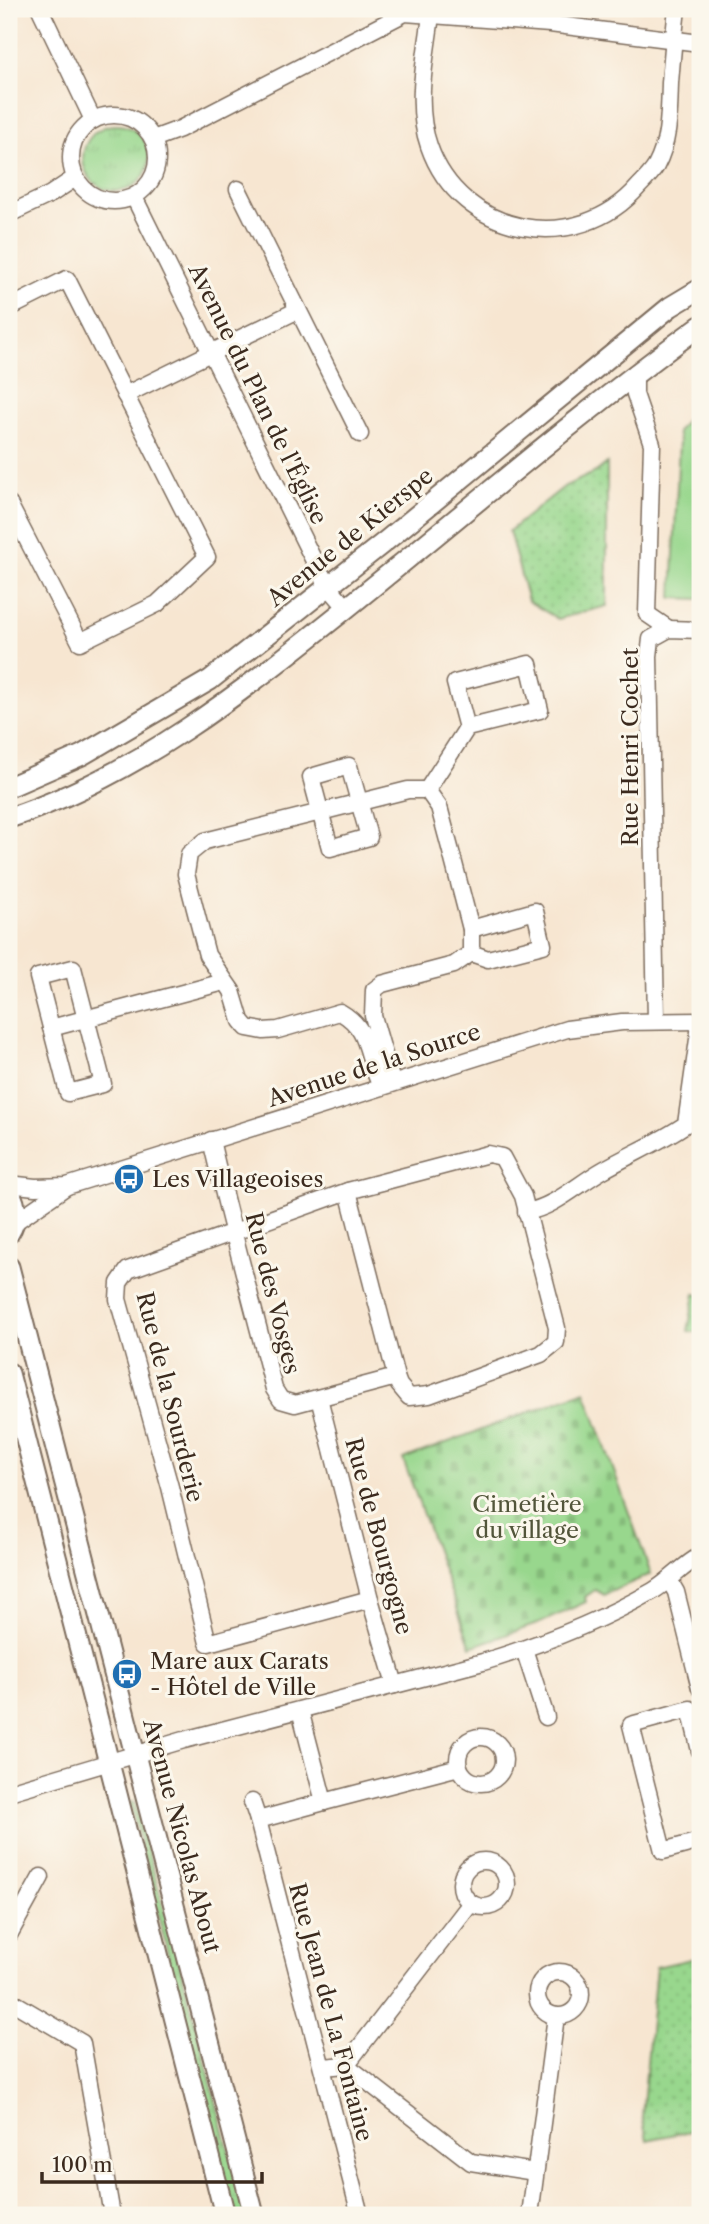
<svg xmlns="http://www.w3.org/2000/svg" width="709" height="2224" font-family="'Libre Caslon Text',serif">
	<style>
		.grass { fill: url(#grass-tufts); stroke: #6a8056; stroke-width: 2 }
		.cemetery { fill: url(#cemetery-stones); stroke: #6a8056; stroke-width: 2 }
		.garden { fill: url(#garden-dots); stroke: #6a8056; stroke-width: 2 }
		.pitch { fill: #98d78d; stroke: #6a8056; stroke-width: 2 }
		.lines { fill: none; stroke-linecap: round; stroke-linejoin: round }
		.minor-casing { stroke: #7d6c5d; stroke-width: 19 }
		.major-casing { stroke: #7d6c5d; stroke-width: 23 }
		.minor { stroke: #fff; stroke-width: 16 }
		.major { stroke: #fff; stroke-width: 19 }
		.labels { text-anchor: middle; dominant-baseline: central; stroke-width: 6; stroke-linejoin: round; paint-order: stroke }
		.street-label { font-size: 23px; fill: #3b2a1e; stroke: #fbf7ec }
		.poi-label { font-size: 23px; fill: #3b2a1e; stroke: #fbf7ec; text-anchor: start }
		.park-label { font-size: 23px; fill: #52553a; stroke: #fbf7ec }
	</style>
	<defs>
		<pattern id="grass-tufts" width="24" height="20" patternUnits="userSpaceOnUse" patternTransform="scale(1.75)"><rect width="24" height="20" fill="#98d78d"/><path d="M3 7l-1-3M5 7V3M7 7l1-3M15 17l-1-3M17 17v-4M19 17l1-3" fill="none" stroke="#84b979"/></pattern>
		<pattern id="cemetery-stones" width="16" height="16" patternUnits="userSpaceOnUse" patternTransform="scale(1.75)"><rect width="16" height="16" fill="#98d78d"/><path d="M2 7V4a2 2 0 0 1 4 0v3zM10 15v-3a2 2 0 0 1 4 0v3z" fill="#84b979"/></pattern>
		<pattern id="garden-dots" width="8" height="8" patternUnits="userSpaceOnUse" patternTransform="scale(1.75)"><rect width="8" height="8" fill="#98d78d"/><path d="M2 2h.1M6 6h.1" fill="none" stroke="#84b979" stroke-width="1.8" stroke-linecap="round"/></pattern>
	</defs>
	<rect width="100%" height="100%" fill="#fbf7ec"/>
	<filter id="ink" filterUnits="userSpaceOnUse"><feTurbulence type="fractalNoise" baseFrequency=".0143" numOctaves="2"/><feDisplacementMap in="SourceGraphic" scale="14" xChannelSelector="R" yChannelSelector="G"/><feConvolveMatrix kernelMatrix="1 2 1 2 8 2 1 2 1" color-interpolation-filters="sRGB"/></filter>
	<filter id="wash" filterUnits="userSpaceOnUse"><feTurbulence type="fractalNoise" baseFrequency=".00686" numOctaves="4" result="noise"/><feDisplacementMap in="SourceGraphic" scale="28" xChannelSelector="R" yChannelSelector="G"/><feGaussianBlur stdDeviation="1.57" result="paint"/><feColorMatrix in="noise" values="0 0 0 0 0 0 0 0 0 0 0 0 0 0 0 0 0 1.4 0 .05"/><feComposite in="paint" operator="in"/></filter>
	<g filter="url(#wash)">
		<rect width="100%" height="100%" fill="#f7e6d1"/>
		<!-- grass -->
		<g class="grass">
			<circle cx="116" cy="158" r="33"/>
			<polygon points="134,1802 176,1950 246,2215 233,2215 130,1803"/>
		</g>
		<!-- cemetery -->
		<polygon class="cemetery" points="585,1391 651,1574 604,1595 595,1590 585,1597 586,1602 540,1623 471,1647 403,1459"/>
		<!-- garden -->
		<g class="garden">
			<polygon points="607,463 607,606 558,619 528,601 509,531 565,486 596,472"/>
			<polygon points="700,1957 700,2129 647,2140 642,2116 656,1967"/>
		</g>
		<!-- pitch -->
		<g class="pitch">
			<polygon points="700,401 700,599 672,598 679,441 677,432"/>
			<polygon points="695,1294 700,1295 700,1333 688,1331"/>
		</g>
	</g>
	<g filter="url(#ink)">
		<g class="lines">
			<!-- minor casing -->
			<g class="minor-casing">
				<g id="minor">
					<polyline points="40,9 93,120"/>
					<path d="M431,15C426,58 414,104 429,146C460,236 577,258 639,186C645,180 652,173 656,166C670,140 669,111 670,83C672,58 674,33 677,9"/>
					<circle cx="114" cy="158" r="43"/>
					<polyline points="153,139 180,129 405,13 550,24 700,43"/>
					<polyline points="238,189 360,434"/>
					<polyline points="134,197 316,565 328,586 347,608"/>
					<polyline points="9,214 51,194 75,178"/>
					<polyline points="9,308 67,279 207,557 157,604 80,642 9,504"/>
					<polyline points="635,373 635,394 652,444 647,614 669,629"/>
					<polyline points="125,395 298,310"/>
					<polygon points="349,766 369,837 330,848 311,777"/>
					<polyline points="427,790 467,728 540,710 529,664 455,683 467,728"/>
					<polyline points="471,929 535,911 543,945 488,959 471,953"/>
					<polygon points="73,968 103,1084 68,1093 38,977"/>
					<polyline points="656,1020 649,656 651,639 669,629 700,630"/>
					<polyline points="51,1028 224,982"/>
					<path d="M381,1086C365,1056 372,1030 340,1012L278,1030L263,1031L247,1028L241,1021L232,991L207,955L186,874L189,854L205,841L408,790H427L439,807L450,848L471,929V953L454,965L382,984L374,990L373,1016L392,1082"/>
					<path d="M211,1140C230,1223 253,1306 274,1389L281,1400L295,1404L396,1377L399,1385L409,1397L429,1395L541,1354L556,1342L557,1328L523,1196L502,1157L488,1154L348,1191L128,1270L119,1283L118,1299L170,1487L208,1643L370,1599"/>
					<polyline points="9,1184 35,1187 67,1186 567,1029 622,1022 700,1021"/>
					<polyline points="348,1191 396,1377"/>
					<path d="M526,1212C555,1207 578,1184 603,1170C631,1154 660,1142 686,1124L700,1025"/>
					<polyline points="15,1222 67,1186"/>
					<polyline points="319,1398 370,1599 395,1685"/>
					<polyline points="669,1580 676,1592 700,1688"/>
					<polyline points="524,1649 546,1717"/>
					<polyline points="300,1710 324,1802 258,1820 360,2215"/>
					<circle cx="481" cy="1760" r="23"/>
					<polyline points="700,1751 690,1709 631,1725 663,1851 700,1841"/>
					<path d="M9,1792L184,1740L483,1662C542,1644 599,1622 653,1591C670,1581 683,1565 700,1556"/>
					<polyline points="252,1802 258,1820"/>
					<polyline points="324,1802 459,1767"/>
					<circle cx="484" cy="1884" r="23"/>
					<polyline points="9,1935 41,1877"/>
					<circle cx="559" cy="1994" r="22"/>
					<polyline points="9,2000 82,2043 112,2215"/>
					<polyline points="346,2065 471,1903"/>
					<polyline points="323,2067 346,2065 471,2162 535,2172"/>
					<polyline points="530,2215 556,2016"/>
				</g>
			</g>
			<!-- major casing -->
			<g class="major-casing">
				<g id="major">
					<polyline points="9,787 82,755 210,680 387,540 670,307 700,289"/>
					<path d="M9,818C139,775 243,691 348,607C465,513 579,414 700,326"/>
					<path d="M9,1191C17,1205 18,1219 9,1233"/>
					<polyline points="9,1267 254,2215"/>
					<polyline points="9,1373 225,2215"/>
				</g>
			</g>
			<!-- minor -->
			<use href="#minor" class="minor"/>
			<!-- major -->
			<use href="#major" class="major"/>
		</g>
	</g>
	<!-- icons -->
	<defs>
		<g id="bus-disc" transform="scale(1.575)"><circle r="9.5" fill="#1f6fb2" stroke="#fbf7ec"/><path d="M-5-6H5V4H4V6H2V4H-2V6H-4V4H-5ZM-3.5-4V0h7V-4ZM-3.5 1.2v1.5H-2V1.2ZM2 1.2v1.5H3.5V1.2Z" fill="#fff"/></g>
	</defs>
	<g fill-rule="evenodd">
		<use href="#bus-disc" x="129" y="1179"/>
		<use href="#bus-disc" x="127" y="1674"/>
	</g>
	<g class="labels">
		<!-- street labels -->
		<g class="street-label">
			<text transform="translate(258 394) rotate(64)">Avenue du Plan de l'Église</text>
			<text transform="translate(350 537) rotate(-39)">Avenue de Kierspe</text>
			<text transform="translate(630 747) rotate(-90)">Rue Henri Cochet</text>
			<text transform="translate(374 1065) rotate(-18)">Avenue de la Source</text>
			<text transform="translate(273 1293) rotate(76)">Rue des Vosges</text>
			<text transform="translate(170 1397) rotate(76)">Rue de la Sourderie</text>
			<text transform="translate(379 1536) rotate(75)">Rue de Bourgogne</text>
			<text transform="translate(182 1836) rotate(75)">Avenue Nicolas About</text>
			<text transform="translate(331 2012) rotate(75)">Rue Jean de La Fontaine</text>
		</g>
		<!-- poi labels -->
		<g class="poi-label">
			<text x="152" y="1179">Les Villageoises</text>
			<text x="150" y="1661">Mare aux Carats<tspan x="150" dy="26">- Hôtel de Ville</tspan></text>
		</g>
		<!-- park labels -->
		<g class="park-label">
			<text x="527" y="1504">Cimetière<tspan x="527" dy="26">du village</tspan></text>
		</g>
	</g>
	<!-- margin -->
	<rect width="709" height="2224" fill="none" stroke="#fbf7ec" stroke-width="35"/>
	<!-- scale -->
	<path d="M42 2172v10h220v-10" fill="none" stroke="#3b2a1e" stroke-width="3.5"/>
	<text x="52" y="2172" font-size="21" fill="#3b2a1e" stroke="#fbf7ec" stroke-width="5" paint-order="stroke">100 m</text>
</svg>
